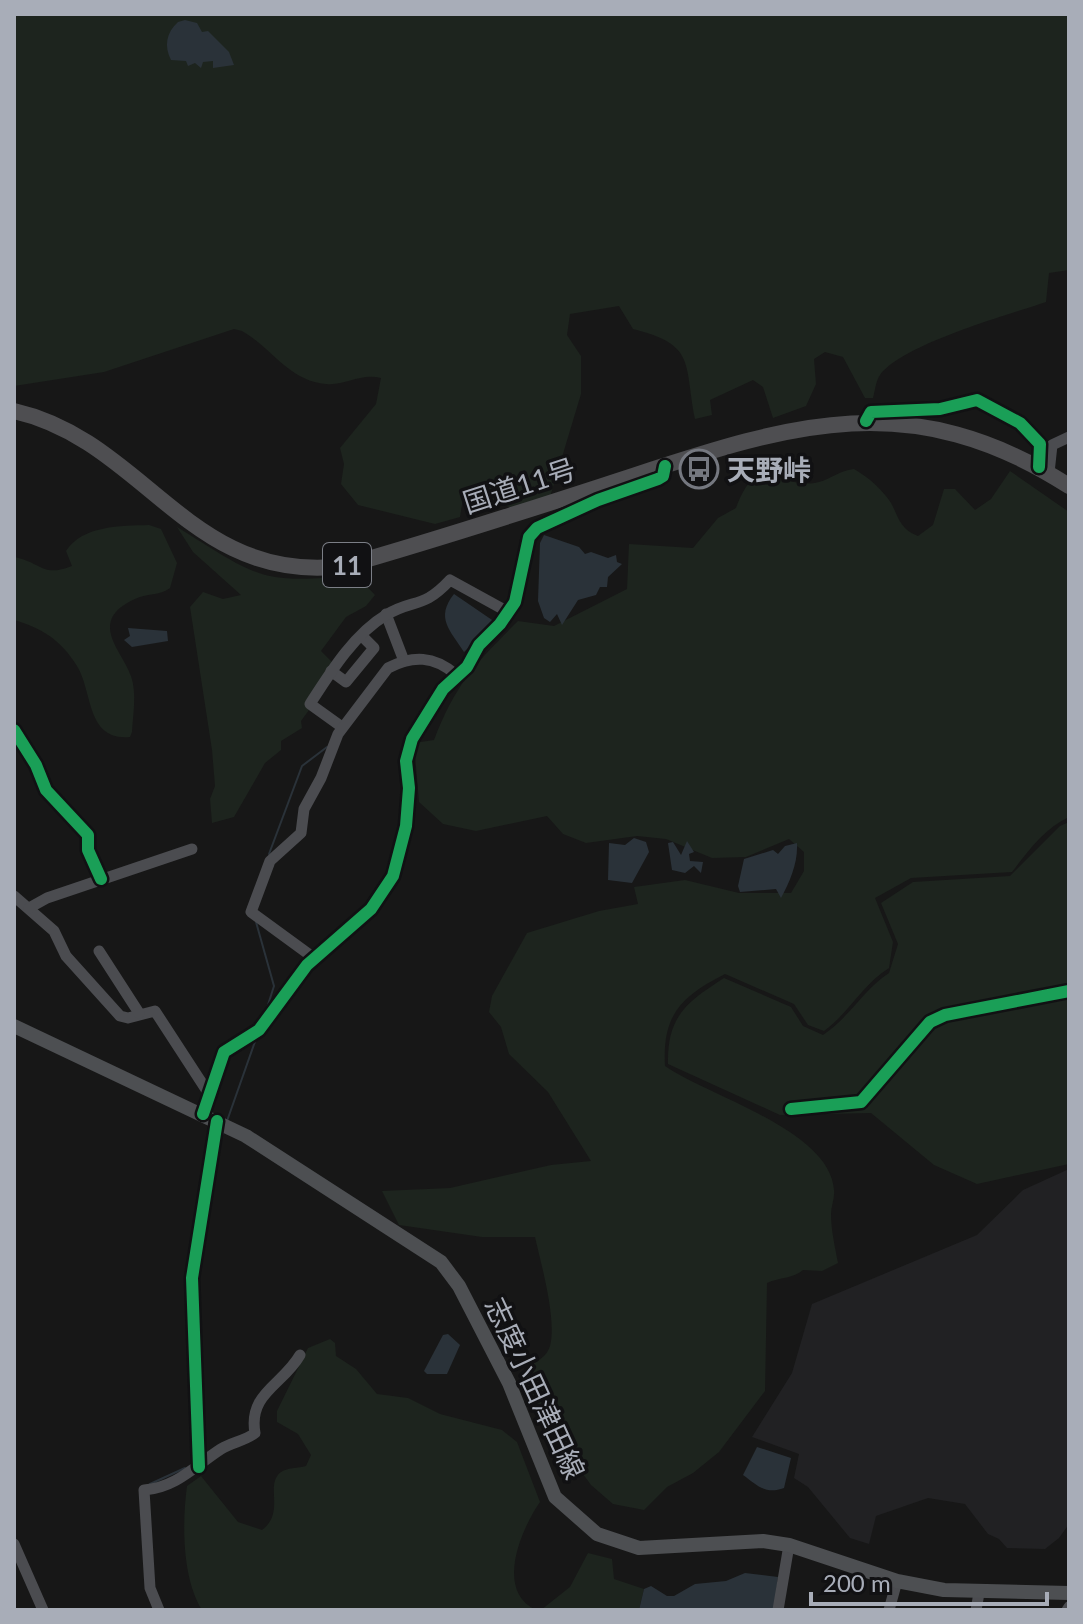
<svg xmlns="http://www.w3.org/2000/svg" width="1083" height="1624" font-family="Lato,'Noto Sans JP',sans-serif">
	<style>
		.built { fill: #212123 }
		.green { fill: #1d241e }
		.water { fill: #2a3239 }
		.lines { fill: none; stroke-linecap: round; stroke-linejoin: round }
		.stream { stroke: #2a3239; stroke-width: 2 }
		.minor { stroke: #4b4c50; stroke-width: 11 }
		.major { stroke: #4d4f52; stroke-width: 14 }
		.highway { stroke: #4e4e51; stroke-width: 16 }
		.cycleway-casing { stroke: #111113; stroke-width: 17 }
		.cycleway { stroke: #1a9f57; stroke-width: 12 }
		.labels { text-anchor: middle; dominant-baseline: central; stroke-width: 7; stroke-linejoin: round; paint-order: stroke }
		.shield { fill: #111113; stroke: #7b7e86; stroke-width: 2 }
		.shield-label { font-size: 26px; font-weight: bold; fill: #a8adb8 }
		.poi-label { font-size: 28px; font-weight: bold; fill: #a8adb8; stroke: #111113; text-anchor: start }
		.street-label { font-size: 28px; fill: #a8adb8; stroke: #111113 }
	</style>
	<rect width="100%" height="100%" fill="#171717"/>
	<!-- built -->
	<polygon class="built" points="1069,1169 1069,1524 1059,1538 1045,1549 1007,1548 999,1539 988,1534 965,1504 928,1498 876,1516 869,1544 850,1538 808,1487 794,1478 799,1454 752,1437 792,1373 812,1304 977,1235 1023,1190"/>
	<!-- green -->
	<g class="green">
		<path d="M14,14H1069V270L1049,273L1046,302C1008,315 903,344 880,375C876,380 875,391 873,398H865L843,357L825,352L814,359L816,384L806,406L773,418L763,387L753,380L710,400L712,415L695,419C684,362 696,345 633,329L619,306L570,314L567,335L581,356V394L550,497L515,509L482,498H463L460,517L435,524L358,505L341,484L344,464L340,448L376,404L381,378C360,373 345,386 326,384C289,381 271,347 242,331L234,329L104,372L14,386Z"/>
		<path d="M854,469C868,477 882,489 891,503C899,518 900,529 918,536L933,525L944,489H955L975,510L991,499L1010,471L1069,512V817C1045,828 1028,851 1012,872L911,878L875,898L893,942L889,968C862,985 849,1013 824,1031L808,1025L794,1004L725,974C682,996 662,1014 665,1066C708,1096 830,1130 834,1190C835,1198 831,1206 831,1214C831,1230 835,1247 838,1263L822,1271L803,1270C792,1279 780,1277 767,1283L765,1391L719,1452L693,1473L667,1487L644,1510L613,1504L591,1485L522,1390L527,1367C536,1362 547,1357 550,1346C557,1319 541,1264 535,1237H482L399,1225L382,1191L450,1188L551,1165L591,1161L548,1092L509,1054L501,1027L489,1012L492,996L527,933L599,911L638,904L634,887L685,880L739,893H791L804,871V852L789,839L746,857L712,858L666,839L637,836L586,843L563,834L547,816L476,831L443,824L419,802L414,743L434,740C456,683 476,663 518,621L554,626L627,589L629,544L693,548L718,518L736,508C759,446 780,492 819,482C831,479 838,471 854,469Z"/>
		<path d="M149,525L161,529L177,563L170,588C160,596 146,593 135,599C86,621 123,651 131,676C137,694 133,713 132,732L130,737C86,741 93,692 77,666C61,640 42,628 14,620V557C41,562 42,578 72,566L66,551C83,525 121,526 149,525Z"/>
		<path d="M177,527C258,577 259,585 356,575L375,595L366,606L346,617L321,651L333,663L305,702L309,710L301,721L302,728L281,741V750L265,763L234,817L212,823L210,799L215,786L212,750L190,607L203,592L223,599L241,595L193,552Z"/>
		<path d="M1069,822V1164L977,1184L934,1165L871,1113L780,1115L668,1064C667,1016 687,1002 724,978L791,1007L803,1026L823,1035C850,1017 863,990 889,973L898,944L881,903L913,882L1010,876L1060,826Z"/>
		<path d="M330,1339L335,1343L336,1356L356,1369L377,1394L408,1398L440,1414L502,1430L517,1442L540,1502C522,1528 494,1590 536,1610H202C182,1578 182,1523 187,1486L201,1476L238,1522L262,1530C286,1512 264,1485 281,1472C286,1468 299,1468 306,1466L311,1455L298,1434L277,1422V1411L308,1348Z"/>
		<polygon points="588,1553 612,1559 614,1579 644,1589 639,1610 541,1610 570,1587"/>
	</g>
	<!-- water -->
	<g class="water">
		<path d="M185,20L197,23L202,32L208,31L229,52L234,65L213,68V61L203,62L201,68L195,63L188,66L186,61L171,60C164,46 166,33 178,22Z"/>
		<polygon points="544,535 579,547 585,554 591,552 608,558 616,555 617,562 622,564 608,577 607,587 600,587 596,595 578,600 562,625 557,614 550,622 544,618 538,601 540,543"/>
		<path d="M454,594L495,622L464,652C450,630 435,618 454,594Z"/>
		<polygon points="128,628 167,631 168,641 132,647 124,640 130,636"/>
		<polygon points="634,838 646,842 649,852 632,883 608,880 609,843 625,845"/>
		<polygon points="687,841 694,852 689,854 690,861 703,862 701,873 694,866 685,873 672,870 668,843 673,842 681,855"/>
		<path d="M797,843C798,863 790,881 781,898L776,889L740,892L738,886L744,859L773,850L778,854L785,846Z"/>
		<polygon points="448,1334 460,1345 447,1374 427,1374 424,1371 443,1335"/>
		<path d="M757,1447L791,1458L784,1488C765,1495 757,1485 743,1475Z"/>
		<polygon points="745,1573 778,1577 774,1610 639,1610 644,1589 651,1586 667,1596 674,1596 695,1584 726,1581"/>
	</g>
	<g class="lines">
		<!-- stream -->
		<g class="stream">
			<polyline points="269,854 302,766 327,747"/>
			<polyline points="256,922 274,986 266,1011"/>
			<polyline points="227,1121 257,1036"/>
			<polyline points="218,1147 224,1130"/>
			<polyline points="150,1484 185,1468"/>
		</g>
		<!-- minor -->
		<g class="minor">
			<polyline points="866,421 871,412 940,409 977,400 1020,423 1040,444 1039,467"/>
			<polyline points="1049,473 1052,445 1069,437"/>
			<polyline points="386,614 404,661"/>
			<polyline points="331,671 346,682 374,648 362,636"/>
			<path d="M342,727L310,704C330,673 354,634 386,615C414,598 422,610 450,580L508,612"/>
			<polyline points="14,730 36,765 46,790 88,835 88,850 101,879"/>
			<polyline points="14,896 54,931 66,956 120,1016 128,1018 155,1011 209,1094"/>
			<polyline points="29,908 47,898 192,849"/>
			<polyline points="99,951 139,1013"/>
			<path d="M314,958L251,912L270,861L301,833L304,809L321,778L338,734L388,668C413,655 434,656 455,674"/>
			<polyline points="791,1109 861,1102 930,1022 945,1015 1069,991"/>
			<polyline points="203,1114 224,1052 259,1030 307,965 371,909 393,876 406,826 409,788 406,761 412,739 443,689 467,667 479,645 500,624 515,602 529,537 537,528 598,500 658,479 663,476 665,466"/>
			<polyline points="199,1467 192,1278 217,1121"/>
			<polyline points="14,1544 43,1610"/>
			<path d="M159,1610L150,1588L144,1490C176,1488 196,1465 221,1449C232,1442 245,1441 255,1433C248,1393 283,1385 300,1355"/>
			<polyline points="778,1610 789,1545"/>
			<polyline points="889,1610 897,1581"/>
			<polyline points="976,1610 979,1593"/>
			<polyline points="1067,1610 1069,1607"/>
		</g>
		<!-- major -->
		<polyline class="major" points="14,1026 246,1136 441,1262 459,1286 509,1383 555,1497 597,1534 639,1548 763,1541 789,1545 897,1581 944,1590 1069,1593"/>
		<!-- highway -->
		<path class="highway" d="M14,411C146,441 189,585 344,566C432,541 519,513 605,485C778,429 902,379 1069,486"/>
		<!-- cycleway casing -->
		<g class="cycleway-casing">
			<g id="cycleway">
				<polyline points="866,421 871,412 940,409 977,400 1020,423 1040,444 1039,467"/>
				<polyline points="14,730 36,765 46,790 88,835 88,850 101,879"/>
				<polyline points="791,1109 861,1102 930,1022 945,1015 1069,991"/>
				<polyline points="203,1114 224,1052 259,1030 307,965 371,909 393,876 406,826 409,788 406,761 412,739 443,689 467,667 479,645 500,624 515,602 529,537 537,528 598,500 658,479 663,476 665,466"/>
				<polyline points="199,1467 192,1278 217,1121"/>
			</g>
		</g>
		<!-- cycleway -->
		<use href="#cycleway" class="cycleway"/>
	</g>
	<!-- icons -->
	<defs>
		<g id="bus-ring" transform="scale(2)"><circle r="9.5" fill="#111113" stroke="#757880" stroke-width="1.5"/><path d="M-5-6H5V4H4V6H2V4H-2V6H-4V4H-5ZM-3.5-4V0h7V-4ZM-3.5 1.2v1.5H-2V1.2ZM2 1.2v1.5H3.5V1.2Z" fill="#757880"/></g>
	</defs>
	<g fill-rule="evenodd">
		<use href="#bus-ring" x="699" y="469"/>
	</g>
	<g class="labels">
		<!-- shield labels -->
		<rect class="shield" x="323" y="543" width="48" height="44" rx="6"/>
		<g class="shield-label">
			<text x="347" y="565">11</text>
		</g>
		<!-- poi labels -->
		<g class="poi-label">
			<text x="727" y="469">天野峠</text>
		</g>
		<!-- street labels -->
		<g class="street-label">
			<text transform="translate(519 485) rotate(-18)">国道11号</text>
			<text transform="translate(536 1388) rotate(65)">志度小田津田線</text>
		</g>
	</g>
	<!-- border -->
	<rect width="1083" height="1624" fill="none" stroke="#a8adb8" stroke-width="32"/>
	<!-- scale -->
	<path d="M811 1592v12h236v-12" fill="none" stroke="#a8adb8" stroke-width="4"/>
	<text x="823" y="1592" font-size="24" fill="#a8adb8" stroke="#111113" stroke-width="6" paint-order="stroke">200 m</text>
</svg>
